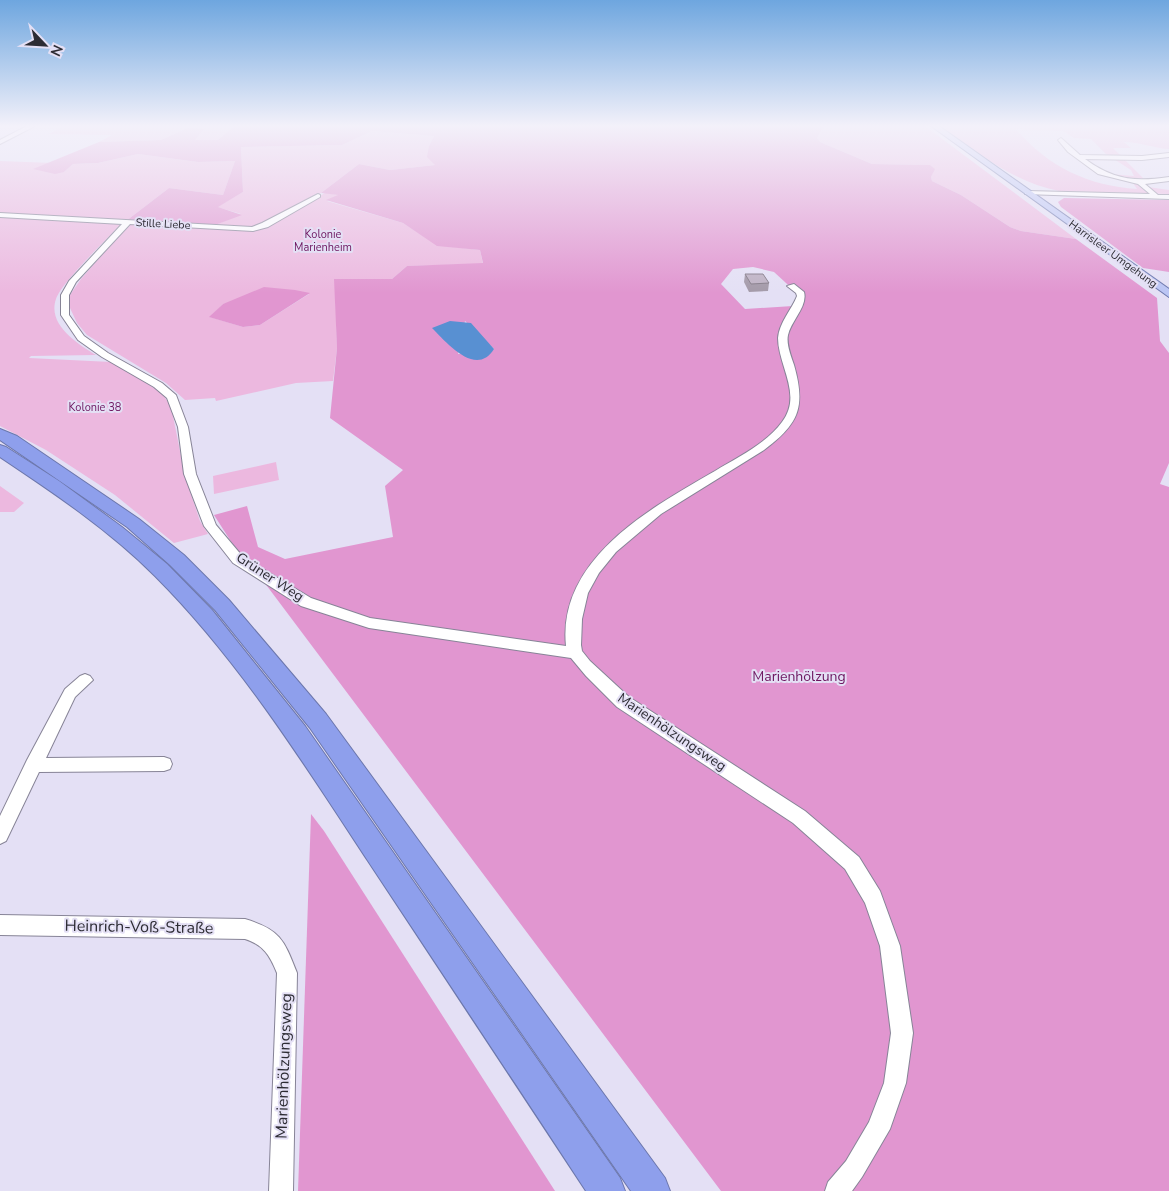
<svg xmlns="http://www.w3.org/2000/svg" width="1169" height="1191" font-family="'Nunito Sans',sans-serif">
	<style>
		.green { fill: #ecb8df; fill-rule: evenodd }
		.forest { fill: #e196d0; fill-rule: evenodd }
		.water { fill: #5890d2 }
		.lines { fill: none; stroke-linecap: round; stroke-linejoin: round }
		.minor-casing { stroke: #878497; stroke-width: 2 }
		.major-casing { stroke: #6c77ac; stroke-width: 2 }
		.highway-casing { stroke: #6c77ac; stroke-width: 2 }
		.minor { fill: #fff; fill-rule: evenodd }
		.major { fill: #bbc5f4; fill-rule: evenodd }
		.highway { fill: #8e9fec; fill-rule: evenodd }
		.wall { fill: #a49aa9 }
		.building { fill: #bfb3c5; stroke: #867d8a }
		.labels { text-anchor: middle; dominant-baseline: central; stroke-width: 4; stroke-linejoin: round; paint-order: stroke }
		.far-street-label { font-size: 11px; fill: #2d2c34; stroke: #e4e0f5 }
		.far-park-label { font-size: 11px; fill: #6d1660; stroke: #e4e0f5 }
		.street-label { font-size: 14px; fill: #2d2c34; stroke: #e4e0f5 }
		.park-label { font-size: 14px; fill: #6d1660; stroke: #e4e0f5 }
		.near-street-label { font-size: 16px; fill: #2d2c34; stroke: #e4e0f5 }
	</style>
	<rect width="100%" height="100%" fill="#e4e0f5"/>
	<!-- green -->
	<g class="green">
		<polygon points="63,126 234,126 218,140 194,140 187,128 161,140 99,142 112,135 49,134"/>
		<polygon points="824,126 925,126 1076,239 1021,231 1010,227 961,195 932,181 931,177 934,169 930,165 872,164 820,142 817,138"/>
		<path d="M941,126H1169V149C1153,148 1140,142 1124,142L1131,148H1113L1148,183L1146,185L1148,187L1169,190V194L1059,191C1014,182 977,153 941,126ZM1016,129L1063,131L1074,138L1091,139L1106,154L1131,170L1134,176L1096,173L1133,183L1137,189C1089,186 1048,167 1016,129Z"/>
		<polygon points="372,131 434,136 429,146 435,165 390,170 359,164 321,193 263,225 253,227 215,225 241,214 217,207 243,192 241,147 342,145"/>
		<polygon points="138,154 198,162 235,161 223,195 169,188 126,221 0,214 0,161 53,163 35,169 64,172 73,164 98,163"/>
		<path d="M325,193L339,195L327,201L403,223L437,245L480,250L483,264L407,266L392,279H335L337,348L333,381L296,383L216,401L215,398L185,400L166,383L87,335L77,323L70,308V295L81,279L128,225L134,224L251,230L266,227ZM309,294L260,325L243,327L210,317L223,304Z"/>
		<path d="M0,216L115,223L120,225C106,240 62,282 56,299C47,325 78,344 96,355L31,356L29,358L111,362L161,392L171,406L185,476L200,521L208,534L174,543L115,495L46,450L0,426Z"/>
		<polygon points="276,462 279,480 214,494 213,476"/>
		<polygon points="0,486 24,503 14,512 0,512"/>
	</g>
	<!-- forest -->
	<g class="forest">
		<path d="M234,126H824L817,138L820,142L872,164L930,165L935,169L931,177L932,181L961,195L1010,227L1021,231L1076,239L1157,298L1160,341L1169,353V463L1160,484L1169,487V1191H721L264,582L239,554L214,515L247,506L258,547L285,559L393,537L385,486L403,470L330,418L337,348L334,279H392L407,266L483,263L480,250L437,246L403,223L326,200L338,195L321,193L359,164L390,170L435,165L427,157L429,146L434,136L372,131L342,145L241,147L243,192L218,207L242,215L215,225L126,221L169,188L223,195L235,161L198,162L138,154L98,163L73,164L64,172L55,174L33,169L99,142L161,140L187,128L204,129L195,140H218ZM753,267L774,272L798,294L793,306L745,309L721,284L733,269ZM465,321L494,349L458,354Z"/>
		<polygon points="1064,198 1169,200 1169,272 1143,268 1061,207 1058,202"/>
		<polygon points="264,287 295,290 310,293 260,325 243,327 209,317 223,304"/>
		<polygon points="311,814 324,831 555,1191 298,1191"/>
	</g>
	<!-- water -->
	<path class="water" d="M450,321L471,323L494,349C476,378 446,342 432,328Z"/>
	<g class="lines">
		<!-- minor casing -->
		<g class="minor-casing">
			<g id="minor">
				<polygon points="27,126 35,126 0,144 0,140"/>
				<path d="M1061,138L1080,155L1142,156L1169,153V157L1142,160L1085,159C1114,180 1134,182 1169,177V181L1145,184L1158,195H1169V199L1025,194V192L1027,191L1150,194L1138,184L1098,174L1068,152L1058,140Z"/>
				<path d="M318,194L320,195V197L268,227L253,231L130,224L76,282L69,295V315L84,336L108,353L162,383L176,395L188,427L196,474L216,525L243,557L311,598L370,618L566,646C557,559 651,508 715,471C738,457 766,444 782,422C803,395 778,366 778,338C779,323 792,309 797,296L796,293L787,286L794,284L804,292C808,306 791,321 788,335C786,344 791,356 794,365C806,407 799,424 764,450L661,514L616,552L599,573L588,593L582,619L581,645L582,651L590,661L629,697L805,811L859,857L880,891L900,946L913,1033L906,1083L890,1129L862,1177L852,1191H825L828,1182L846,1161L869,1122L884,1083L891,1033L880,946L865,903L845,869L793,823L617,707L586,676L571,658L369,628L301,606L233,563L204,526L184,474L178,427L167,398L154,387L102,357L78,340L61,315V295L69,281L122,224L0,217V213L252,227L262,223Z"/>
				<polygon points="85,674 90,676 93,680 75,697 46,758 164,757 170,759 172,764 170,769 164,771 39,772 6,841 0,844 0,816 27,760 65,689 80,676"/>
				<path d="M0,915L245,919C281,930 284,940 297,973L293,1191H269L277,973C270,956 264,945 245,939L0,935Z"/>
			</g>
		</g>
		<!-- major casing -->
		<g class="major-casing">
			<polygon id="major" points="931,126 939,126 1169,289 1169,297"/>
		</g>
		<!-- highway casing -->
		<g class="highway-casing">
			<g id="highway">
				<polygon points="0,429 17,436 139,519 184,555 229,600 326,714 665,1178 670,1191 631,1191 310,728 215,610 170,565 127,527 0,440"/>
				<path d="M0,445L6,447L59,481L122,527L167,564L212,610L305,726L620,1178L625,1191H586C514,1081 441,971 368,861C303,762 239,660 155,576C109,530 54,493 0,457Z"/>
			</g>
		</g>
		<!-- minor -->
		<use href="#minor" class="minor"/>
		<!-- major -->
		<use href="#major" class="major"/>
		<!-- highway -->
		<use href="#highway" class="highway"/>
	</g>
	<!-- wall -->
	<polygon class="wall" points="745,274 769,283 768,291 749,292 744,282"/>
	<!-- building -->
	<polygon class="building" points="745,274 763,274 769,283 751,284"/>
	<!-- sky -->
	<linearGradient id="sky" x2="0" y2="1"><stop stop-color="#6ea6df"/><stop offset="0.43" stop-color="#f3f1fa"/><stop offset="1" stop-color="#f3f1fa" stop-opacity="0"/></linearGradient>
	<rect width="1169" height="293" fill="url(#sky)"/>
	<g class="labels">
		<!-- far-street labels -->
		<g class="far-street-label">
			<text transform="translate(163 224) rotate(3)">Stille Liebe</text>
			<text transform="translate(1113 254) rotate(36)">Harrisleer Umgehung</text>
		</g>
		<!-- far-park labels -->
		<g class="far-park-label">
			<text x="323" y="234">Kolonie<tspan x="323" dy="13">Marienheim</tspan></text>
			<text x="95" y="407">Kolonie 38</text>
		</g>
		<!-- street labels -->
		<g class="street-label">
			<text transform="translate(270 577) rotate(33)">Grüner Weg</text>
			<text transform="translate(672 732) rotate(34)">Marienhölzungsweg</text>
		</g>
		<!-- park labels -->
		<g class="park-label">
			<text x="799" y="676">Marienhölzung</text>
		</g>
		<!-- near-street labels -->
		<g class="near-street-label">
			<text transform="translate(139 927) rotate(1)">Heinrich-Voß-Straße</text>
			<text transform="translate(284 1066) rotate(-88)">Marienhölzungsweg</text>
		</g>
	</g>
	<!-- north arrow -->
	<g transform="translate(45 45) rotate(115)" stroke="#e4e0f5" stroke-width="4" paint-order="stroke">
	<path d="M0-4L9 19L0 12L-9 19Z" fill="#2d2c34"/>
	<text y="-8" font-size="14" font-weight="bold" text-anchor="middle" fill="#2d2c34">N</text>
	</g>
</svg>
